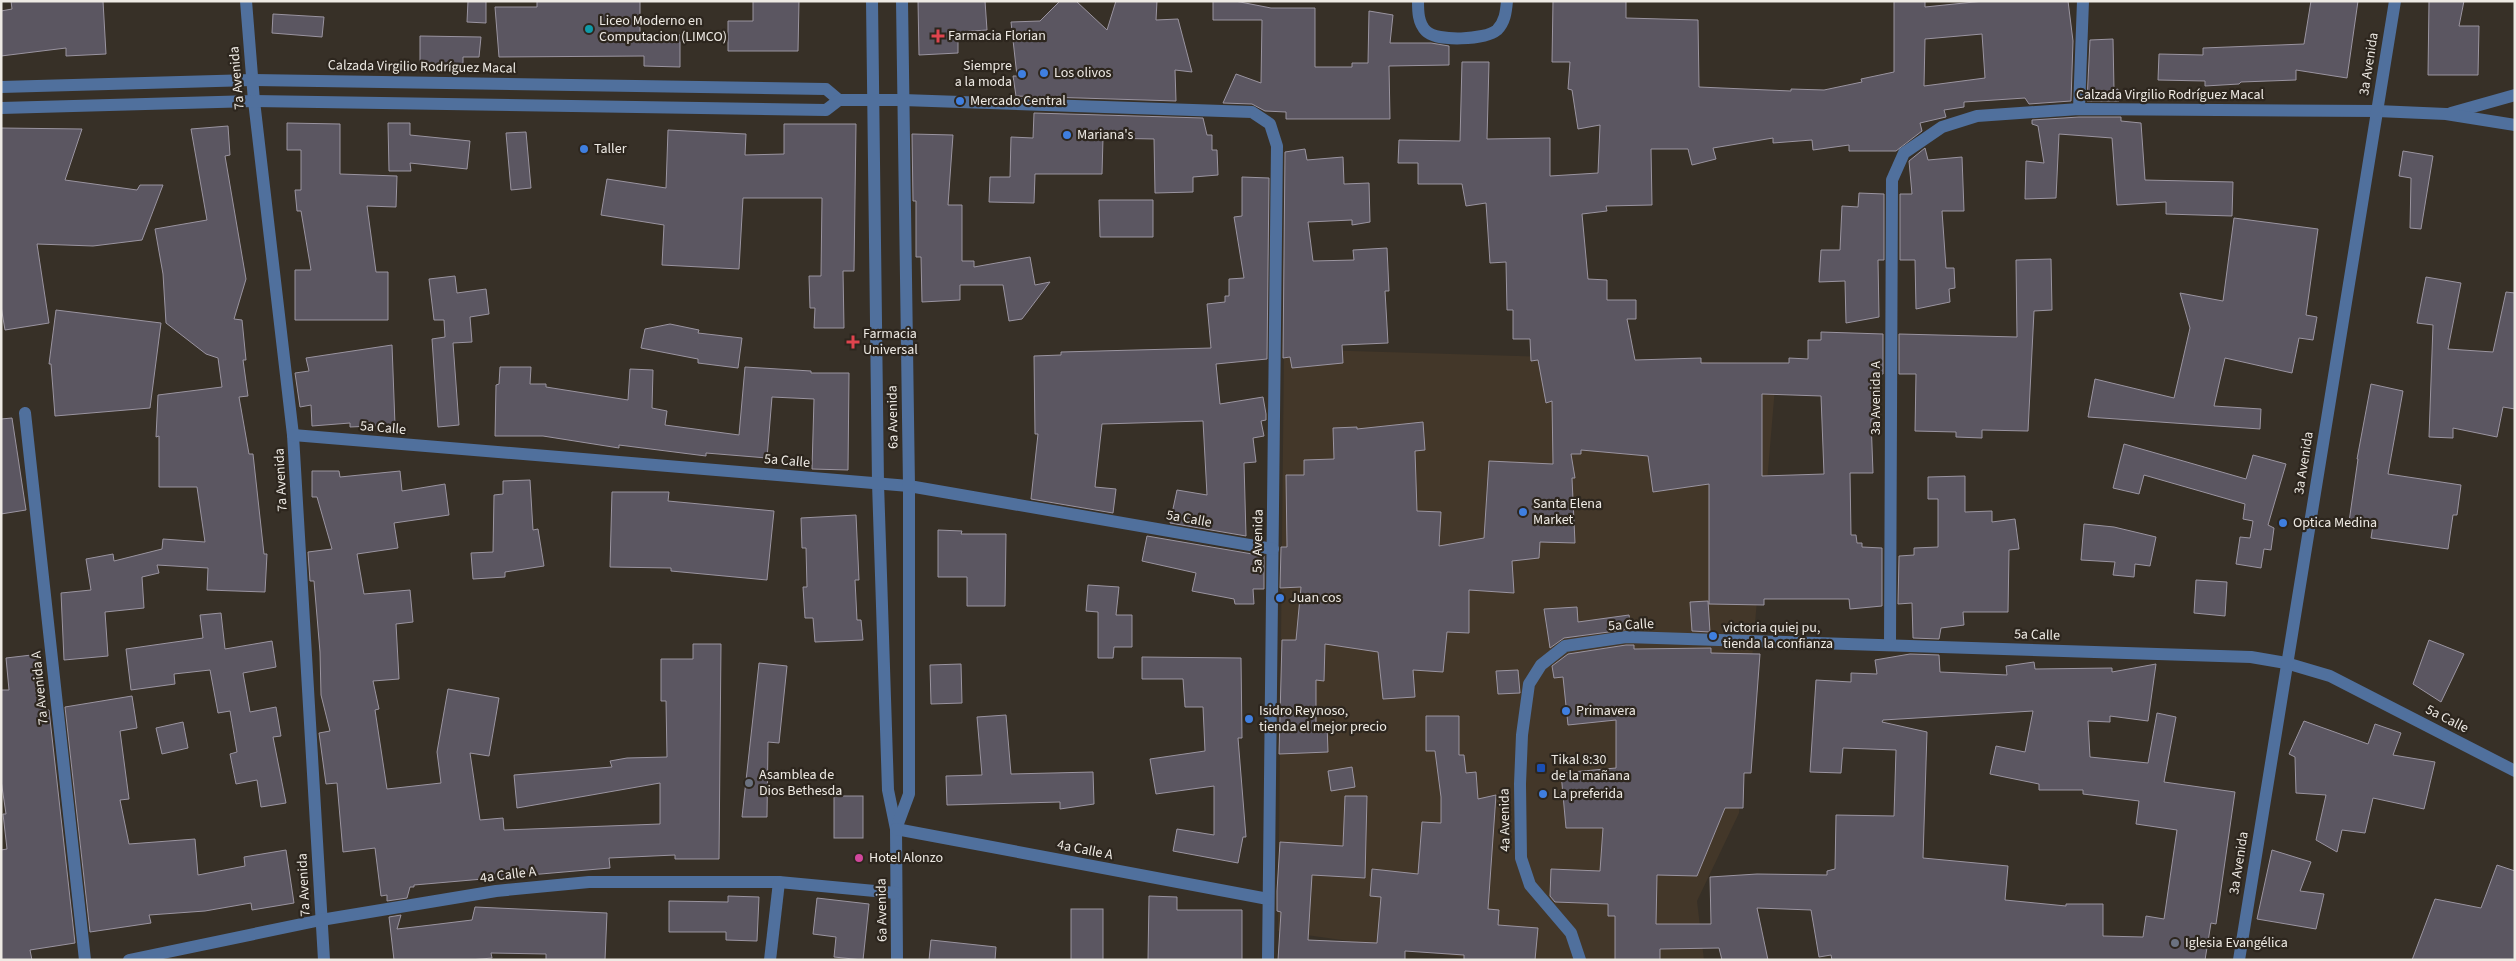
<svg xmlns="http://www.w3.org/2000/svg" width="2516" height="961" font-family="'Source Sans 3',sans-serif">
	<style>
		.built { fill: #433729 }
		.building { fill: #5b5661; stroke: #9a94a0; fill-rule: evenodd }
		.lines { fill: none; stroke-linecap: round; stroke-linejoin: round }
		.minor { stroke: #50709d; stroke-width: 12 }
		.culture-dot { fill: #0f9aa8; stroke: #2d261e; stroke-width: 2 }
		.health-dot { fill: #e0444e; stroke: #2d261e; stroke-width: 2 }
		.shop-dot { fill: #3f7fe0; stroke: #2d261e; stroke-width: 2 }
		.transit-dot { fill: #1a4fb4; stroke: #2d261e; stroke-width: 2 }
		.worship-dot { fill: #6b7280; stroke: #2d261e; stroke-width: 2 }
		.hotel-dot { fill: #d1479c; stroke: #2d261e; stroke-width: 2 }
		.labels { text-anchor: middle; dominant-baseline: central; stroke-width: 4.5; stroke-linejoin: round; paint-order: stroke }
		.poi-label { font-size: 14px; fill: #eeeae4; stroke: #2d261e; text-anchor: start }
		.street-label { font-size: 14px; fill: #eeeae4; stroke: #2d261e }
	</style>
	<rect width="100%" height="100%" fill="#373027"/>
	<!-- built -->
	<polygon class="built" points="1284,349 1777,364 1739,813 1697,901 1704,960 1483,960 1278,931"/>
	<!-- building -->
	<g class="building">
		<polygon points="11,1 103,1 106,54 66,56 66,48 1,56 1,11 12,9"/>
		<polygon points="468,1 486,1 486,23 467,22"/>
		<polygon points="537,1 640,1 640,35 680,35 680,67 644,66 644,56 499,57 495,7 537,7"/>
		<polygon points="753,1 799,1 798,51 728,51 728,21 753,21"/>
		<polygon points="918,1 985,1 987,30 958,32 958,53 919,55"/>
		<polygon points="1060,1 1076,1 1107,30 1116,1 1157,1 1156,20 1178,19 1192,72 1175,70 1176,101 1016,96 1013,76 1017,76 1011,22 1040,21"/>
		<polygon points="1213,1 1235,1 1271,8 1315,8 1315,67 1352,67 1352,63 1368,63 1369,11 1393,15 1390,43 1431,43 1449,46 1449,65 1389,66 1390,119 1286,119 1286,112 1265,111 1252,104 1223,103 1236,74 1261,83 1262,20 1213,20"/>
		<path d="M1553,1H1626V18L1698,20L1699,87L1791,91V89L1824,90L1862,82L1861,79L1894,72V1H1925V7L1984,1H2068L2073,41L2071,101L2029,104L2025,98L1964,102V107L1944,110L1946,117L1920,123L1922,131L1896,151H1849V145L1813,150L1812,140L1773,143V138L1713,148L1716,159L1692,165L1688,149H1651L1652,205L1606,206L1607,211L1582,214L1588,279L1607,280V300H1636V319H1627L1635,360L1701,358V363H1789V358L1808,359V340H1821V332L1883,334V374H1873L1878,418L1871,419L1873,473H1850L1851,535H1856L1857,543H1862V547L1882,548V606L1850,609L1849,599H1764V605L1709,604V484L1653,492L1648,456L1581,450V454H1571L1575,478H1572L1575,543L1540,542L1539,558L1512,561L1514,593L1469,590V633L1447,632L1443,672L1413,670L1415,697L1383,699L1378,652L1325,644L1324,681L1316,680V725L1327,724L1328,752L1279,754L1282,640H1296L1301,587L1280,588L1281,547H1287L1286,475H1304V460L1334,459L1333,428L1357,427V429L1423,422L1425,450L1415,451L1417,511L1441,512L1439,546L1484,538L1489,461L1553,464L1552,401L1546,403L1538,360L1531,361L1530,339H1513V310H1507L1506,262L1490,263L1486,203L1466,206L1462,184H1418V163H1398L1399,140L1460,141L1462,62H1489L1487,139L1550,138V176L1598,173L1600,125L1578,129L1572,90L1568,89L1570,62H1552ZM1982,34L1985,78L1924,86L1925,39ZM1762,394L1821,396L1824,474L1762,476Z"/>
		<polygon points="2311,1 2358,1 2347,78 2296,70 2296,80 2241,82 2239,84 2205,86 2205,81 2158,80 2159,54 2203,55 2203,48 2304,44"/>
		<polygon points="2429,1 2464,1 2459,26 2479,26 2478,75 2428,75"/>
		<polygon points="273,14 324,17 322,37 272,33"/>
		<polygon points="420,36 481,37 479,57 463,57 463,64 420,64"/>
		<polygon points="2113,39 2114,90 2118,89 2119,101 2087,101 2090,40"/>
		<polygon points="1034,113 1203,118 1207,135 1212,135 1212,150 1217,150 1218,175 1193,177 1193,192 1155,193 1154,139 1103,138 1102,174 1035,174 1034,203 989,202 990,177 1010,177 1011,137 1033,138"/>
		<polygon points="2079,117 2121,117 2121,121 2141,123 2145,180 2233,182 2232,216 2166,214 2166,202 2117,205 2112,138 2059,134 2056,198 2025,199 2026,161 2044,163 2038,126 2032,124 2032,120"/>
		<polygon points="287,123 340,124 340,174 397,176 396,207 367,206 376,272 388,272 388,320 295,320 295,270 311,270 301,211 297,211 295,190 301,190 301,150 287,150"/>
		<polygon points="388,123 410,123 410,135 470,141 467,169 410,163 411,171 389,171"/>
		<polygon points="784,124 856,124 854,271 843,271 844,328 814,328 815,308 810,308 809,276 821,276 822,198 743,198 739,269 662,265 664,225 601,215 607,179 666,188 668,130 746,134 745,155 784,154"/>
		<polygon points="228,126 230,155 225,156 246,279 234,319 242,320 246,360 243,360 248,396 239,397 249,454 253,454 264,554 267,554 265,592 207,590 208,568 157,565 159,573 142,577 144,608 105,612 108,656 64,660 61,593 91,590 86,559 113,554 114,561 162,549 163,539 205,542 197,487 159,487 159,436 156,437 158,395 222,387 218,358 206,354 166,323 163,274 155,229 207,220 191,129"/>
		<polygon points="1,128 82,129 65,180 137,190 140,185 163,185 142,240 93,246 37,244 49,323 5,330 1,306"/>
		<polygon points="526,132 531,188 511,190 506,133"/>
		<polygon points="912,134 953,135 948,205 962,205 962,261 974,261 974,267 1030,257 1035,285 1050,282 1022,319 1009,321 1003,285 960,285 960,300 922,302 921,257 916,257 916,201 913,201"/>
		<polygon points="1925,148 1928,160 1962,157 1964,211 1942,211 1946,268 1954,268 1955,288 1949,289 1950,302 1916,309 1915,260 1900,260 1900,194 1912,194 1909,161"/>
		<polygon points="1305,149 1307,160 1343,157 1344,184 1369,183 1370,222 1352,225 1352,220 1308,222 1313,261 1354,260 1353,250 1387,248 1389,291 1385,291 1388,343 1342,345 1343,363 1292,368 1290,357 1283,358 1285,152"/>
		<polygon points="2403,151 2433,156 2421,229 2410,228 2411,178 2399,176"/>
		<polygon points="1242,177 1269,178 1267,359 1216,364 1220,404 1263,397 1266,414 1266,420 1261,421 1264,436 1253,438 1256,462 1244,463 1246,536 1170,523 1177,490 1207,495 1203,421 1102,424 1095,487 1116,489 1113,513 1031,499 1038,434 1035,434 1034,356 1061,355 1061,352 1211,348 1207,304 1225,302 1225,296 1229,296 1229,279 1244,278 1234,217 1242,216"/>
		<polygon points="1859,193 1884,194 1884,260 1878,260 1879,317 1846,323 1845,281 1819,282 1821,250 1840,250 1842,206 1858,207"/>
		<polygon points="1099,200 1153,200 1153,237 1100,237"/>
		<polygon points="2234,218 2318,229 2306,315 2317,317 2313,340 2299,338 2292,373 2225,358 2214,406 2261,409 2260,429 2088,417 2095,379 2174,398 2190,328 2180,293 2223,301"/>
		<polygon points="2051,259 2052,310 2034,311 2028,431 1982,430 1982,438 1956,437 1956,432 1915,431 1916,374 1899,374 1899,334 2017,337 2016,260"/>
		<polygon points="455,276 457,293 486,289 489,314 470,317 472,342 453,343 459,425 438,427 432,339 445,337 444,320 434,320 429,279"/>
		<polygon points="2426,277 2461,283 2448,349 2493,352 2506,292 2515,293 2515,409 2503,407 2497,437 2453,428 2453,438 2429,437 2433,325 2417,323"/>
		<polygon points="56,310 161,323 150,408 55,416 51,364 49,364"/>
		<polygon points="670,324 699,330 698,333 742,338 738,368 698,363 698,359 641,348 645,329"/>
		<polygon points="392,345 395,425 350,427 350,423 312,426 311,405 300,407 295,373 309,371 306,358"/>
		<polygon points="500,367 531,367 530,384 546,384 546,387 628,400 630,369 653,370 652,408 667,411 665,425 739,435 745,367 811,371 811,373 849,373 848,470 812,469 814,399 772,397 767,458 706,453 706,456 619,445 619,448 543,436 495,436 496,385 499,384"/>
		<polygon points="2371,384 2403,391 2388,474 2461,485 2457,515 2453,515 2448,549 2371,538 2373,525 2349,522 2358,459 2357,459"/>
		<polygon points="12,418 26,510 1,514 1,419"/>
		<polygon points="2124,444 2246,479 2253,455 2286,464 2268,525 2274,528 2271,550 2264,549 2261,568 2236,564 2240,537 2250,538 2253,521 2243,519 2245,504 2144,475 2139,494 2113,488"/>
		<polygon points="312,471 339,471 340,477 400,471 402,491 445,484 449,515 394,523 398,548 357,554 364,594 410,590 413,622 396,624 399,679 373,681 379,709 375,710 387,789 441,783 437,752 448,689 499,698 489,756 470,753 480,820 503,818 504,830 660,824 660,783 517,808 514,775 612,767 610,761 627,758 667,757 666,701 661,701 661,659 693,659 693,644 721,644 719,859 675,859 675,855 609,858 610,868 414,885 414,887 410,887 407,898 387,901 387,895 381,896 375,848 343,852 337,783 326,784 319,733 330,731 321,695 320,652 314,581 310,581 308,552 332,549 317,497 312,497"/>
		<polygon points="1965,476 1965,512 1992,511 1992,522 2015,519 2019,549 2009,550 2008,612 1963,612 1964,625 1941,628 1939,639 1913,638 1912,603 1898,604 1899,556 1914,555 1914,548 1938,547 1938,499 1928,499 1928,477"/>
		<polygon points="530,480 533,530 538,529 544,566 505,572 505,577 473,579 471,553 493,552 494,495 503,494 503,481"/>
		<polygon points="612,492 669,492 668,501 774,511 767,580 671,571 671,568 610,567"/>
		<polygon points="856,515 859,580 855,580 857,620 861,620 863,640 815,642 813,618 805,618 803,587 807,587 806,548 802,548 801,518"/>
		<polygon points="2084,524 2114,527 2156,537 2150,566 2135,564 2134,577 2113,575 2115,562 2081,560"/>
		<polygon points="938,530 962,531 961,534 1006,534 1005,606 967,606 967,577 938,577"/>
		<polygon points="1147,536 1264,556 1264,589 1253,589 1254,604 1235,604 1234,599 1192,591 1196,573 1142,561"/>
		<polygon points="2196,580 2227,582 2225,616 2194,613"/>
		<polygon points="1088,585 1119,587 1116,615 1132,615 1132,647 1114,647 1113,658 1098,658 1098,612 1086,611"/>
		<polygon points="1708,601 1710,632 1692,631 1690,602"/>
		<polygon points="1577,607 1578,622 1629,615 1631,629 1564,638 1550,648 1544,609"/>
		<polygon points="221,613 225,649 272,641 276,667 243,673 250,712 276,707 281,736 273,737 286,803 261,807 257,780 236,784 230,754 237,752 230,711 218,713 210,670 174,674 175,684 131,690 126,649 203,638 200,615"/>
		<polygon points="2429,640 2464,654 2441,702 2413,684"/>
		<path d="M1626,645H1634V649L1711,648V653L1760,654L1751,773H1744L1743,808H1725L1697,876L1657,875L1656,924H1711L1710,877L1757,874L1827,875V871L1835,869L1836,815L1894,816L1896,750L1843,748L1841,773L1810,772L1816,680L1851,682V673L1877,674L1875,660L1910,654L1939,655L1940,672L2007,675L2006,666L2034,662L2035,669L2112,668V672L2156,664L2148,721L2110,716V722L2088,721L2090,757L2148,763L2157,713L2176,717L2164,782L2235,792L2216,924L2211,923L2205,960H1832L1831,955L1819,957L1811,910L1757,908L1768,960H1722L1719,948L1660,949V960H1615V916H1608V904L1555,902L1550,896L1551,869L1600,871L1603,828H1566L1561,773L1616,768V720L1568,725L1563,677L1554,678L1552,666L1568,654ZM2033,711L2025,752L1996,746L1990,774L2039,784V790H2083V794L2139,801L2136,824L2177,830L2164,919L2146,916L2143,937L2103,936V904H2066V906L2005,900L2008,866L1923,858L1927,732L1882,722L1883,720Z"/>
		<polygon points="40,654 46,710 49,710 75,943 30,950 32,960 1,960 1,850 7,849 3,814 6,814 1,780 1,690 9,690 6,658"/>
		<polygon points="1142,657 1241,658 1242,738 1238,738 1246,837 1243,837 1238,863 1173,851 1177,829 1214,835 1214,786 1156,794 1150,759 1205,751 1203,707 1185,707 1183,679 1142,679"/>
		<polygon points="759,663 787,666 779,743 768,742 767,817 742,817"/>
		<polygon points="961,664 962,703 931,704 930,665"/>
		<polygon points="1518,670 1520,693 1498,694 1496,671"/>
		<polygon points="132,696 137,728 120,731 129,799 120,800 129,844 195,839 198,875 245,866 244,857 286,850 294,903 252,910 251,903 205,911 149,915 151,923 90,932 65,707"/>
		<polygon points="1006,715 1011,774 1093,772 1094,804 1060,809 1060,802 947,805 946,776 982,775 977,717"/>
		<polygon points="1426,716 1459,716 1459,755 1464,755 1466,773 1476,772 1478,799 1496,795 1488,909 1499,910 1498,925 1538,928 1535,960 1464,960 1464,955 1405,951 1405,960 1278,960 1281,912 1277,911 1277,891 1280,842 1343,846 1345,796 1367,796 1365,878 1312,875 1308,940 1377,943 1381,897 1370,896 1372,869 1418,874 1422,822 1441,823 1441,797 1435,751 1426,751"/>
		<polygon points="2304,721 2368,744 2375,724 2401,733 2393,755 2435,762 2424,809 2373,798 2365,833 2342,830 2337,852 2316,840 2326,795 2296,793 2295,757 2289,754"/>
		<polygon points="183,722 188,748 162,754 156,728"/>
		<polygon points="1352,767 1355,787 1331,791 1328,771"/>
		<rect x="834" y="796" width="29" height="42"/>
		<polygon points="2272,850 2311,862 2300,891 2324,894 2316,929 2257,919"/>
		<polygon points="2497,865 2515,871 2515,960 2412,960 2435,899 2481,908"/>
		<polygon points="728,896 759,897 757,941 726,940 726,932 669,932 669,901 728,902"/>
		<polygon points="1149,896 1177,897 1177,910 1242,910 1242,960 1148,960"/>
		<polygon points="817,898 869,904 863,960 834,957 836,937 813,934"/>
		<polygon points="475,907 607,913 605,960 546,960 546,954 491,953 492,958 470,960 394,960 389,917 401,915 397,929 431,925 472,920"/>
		<rect x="1071" y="909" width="32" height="51"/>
		<polygon points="931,940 996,947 995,960 929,960"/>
	</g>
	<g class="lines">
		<!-- minor -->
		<g class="minor">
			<polyline points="246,1 254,101 293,435 324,960"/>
			<polyline points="872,1 878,483 888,790 896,829 897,960"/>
			<path d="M1418,1C1418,11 1418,23 1426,31C1437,42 1485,40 1497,30C1505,22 1506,12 1507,1"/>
			<polyline points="1,87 252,80 826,89 839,100"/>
			<polyline points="1,108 254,101 826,110 839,100 903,100 1252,112 1270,124 1277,146 1268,960"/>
			<polyline points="2079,109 2083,1"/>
			<polyline points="2451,113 2515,95"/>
			<polyline points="25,413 85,960"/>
			<polyline points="293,435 909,486 1273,549"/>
			<polyline points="1890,645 1892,180 1904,153 1942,127 1977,116 2079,109 2377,111 2446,114 2515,125"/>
			<polyline points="896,829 909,794 909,486 902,1"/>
			<polyline points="896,829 1268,899"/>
			<polyline points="129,960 321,920 496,891 589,882 779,882 896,893"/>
			<polyline points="770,960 779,882"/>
			<polyline points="1580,960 1571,933 1530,885 1521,858 1520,784 1522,735 1529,684 1541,665 1565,646 1626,637 2251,657 2286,663 2330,676 2515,771"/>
			<polyline points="2239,960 2395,1"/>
		</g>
	</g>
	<!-- markers -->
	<circle class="culture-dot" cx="589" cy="29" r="5"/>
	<g class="health-dot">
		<path d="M935.5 28.5h5v5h5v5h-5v5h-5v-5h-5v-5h5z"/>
		<path d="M850.5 334.5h5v5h5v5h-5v5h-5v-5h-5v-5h5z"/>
	</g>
	<g class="shop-dot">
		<circle cx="1044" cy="73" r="5"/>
		<circle cx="1022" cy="74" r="5"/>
		<circle cx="960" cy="101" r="5"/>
		<circle cx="1067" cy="135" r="5"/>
		<circle cx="584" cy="149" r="5"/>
		<circle cx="1523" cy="512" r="5"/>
		<circle cx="2283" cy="523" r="5"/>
		<circle cx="1280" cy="598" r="5"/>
		<circle cx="1713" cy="636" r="5"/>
		<circle cx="1566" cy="711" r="5"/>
		<circle cx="1249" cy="719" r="5"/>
		<circle cx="1543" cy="794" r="5"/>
	</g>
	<rect class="transit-dot" x="1536" y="763" width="10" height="10" rx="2.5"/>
	<g class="worship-dot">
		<circle cx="749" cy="783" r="5"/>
		<circle cx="2175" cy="943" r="5"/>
	</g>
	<circle class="hotel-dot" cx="859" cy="858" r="5"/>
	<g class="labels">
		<!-- poi labels -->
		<g class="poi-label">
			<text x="599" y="21">Liceo Moderno en<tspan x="599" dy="16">Computacion (LIMCO)</tspan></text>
			<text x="948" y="36">Farmacia Florian</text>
			<text x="1012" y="66" text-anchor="end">Siempre<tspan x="1012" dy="16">a la moda</tspan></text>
			<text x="1054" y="73">Los olivos</text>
			<text x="970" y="101">Mercado Central</text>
			<text x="1077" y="135">Mariana's</text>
			<text x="594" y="149">Taller</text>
			<text x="863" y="334">Farmacia<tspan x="863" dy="16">Universal</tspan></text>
			<text x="1533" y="504">Santa Elena<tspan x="1533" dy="16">Market</tspan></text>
			<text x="2293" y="523">Optica Medina</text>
			<text x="1290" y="598">Juan cos</text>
			<text x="1723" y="628">victoria quiej pu,<tspan x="1723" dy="16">tienda la confianza</tspan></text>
			<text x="1259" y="711">Isidro Reynoso,<tspan x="1259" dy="16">tienda el mejor precio</tspan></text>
			<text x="1576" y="711">Primavera</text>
			<text x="1551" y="760">Tikal 8:30<tspan x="1551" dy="16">de la mañana</tspan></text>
			<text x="759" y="775">Asamblea de<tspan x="759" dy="16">Dios Bethesda</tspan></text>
			<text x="1553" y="794">La preferida</text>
			<text x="869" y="858">Hotel Alonzo</text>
			<text x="2185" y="943">Iglesia Evangélica</text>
		</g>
		<!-- street labels -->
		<g class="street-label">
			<text transform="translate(2369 64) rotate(-81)">3a Avenida</text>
			<text transform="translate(422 67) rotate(1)">Calzada Virgilio Rodríguez Macal</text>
			<text transform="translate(237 78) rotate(-95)">7a Avenida</text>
			<text x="2170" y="95">Calzada Virgilio Rodríguez Macal</text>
			<text transform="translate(1876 398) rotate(-90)">3a Avenida A</text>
			<text transform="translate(893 417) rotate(-91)">6a Avenida</text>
			<text transform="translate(383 428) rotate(5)">5a Calle</text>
			<text transform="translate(787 461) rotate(5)">5a Calle</text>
			<text transform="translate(2304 463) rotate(-81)">3a Avenida</text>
			<text transform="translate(281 480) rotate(-93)">7a Avenida</text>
			<text transform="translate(1189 519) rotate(10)">5a Calle</text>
			<text transform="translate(1258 541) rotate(-89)">5a Avenida</text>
			<text transform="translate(1631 625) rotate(-3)">5a Calle</text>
			<text transform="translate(2037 635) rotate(2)">5a Calle</text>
			<text transform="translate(40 688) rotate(-96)">7a Avenida A</text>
			<text transform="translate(2447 719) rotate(27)">5a Calle</text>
			<text transform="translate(1505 820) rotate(-91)">4a Avenida</text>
			<text transform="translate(1085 850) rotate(11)">4a Calle A</text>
			<text transform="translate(2239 863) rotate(-81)">3a Avenida</text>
			<text transform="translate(508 875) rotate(-7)">4a Calle A</text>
			<text transform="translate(304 885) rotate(-93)">7a Avenida</text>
			<text transform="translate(882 910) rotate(-91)">6a Avenida</text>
		</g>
	</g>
	<!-- border -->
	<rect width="2516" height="961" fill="none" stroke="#eeeae4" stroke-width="5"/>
</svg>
